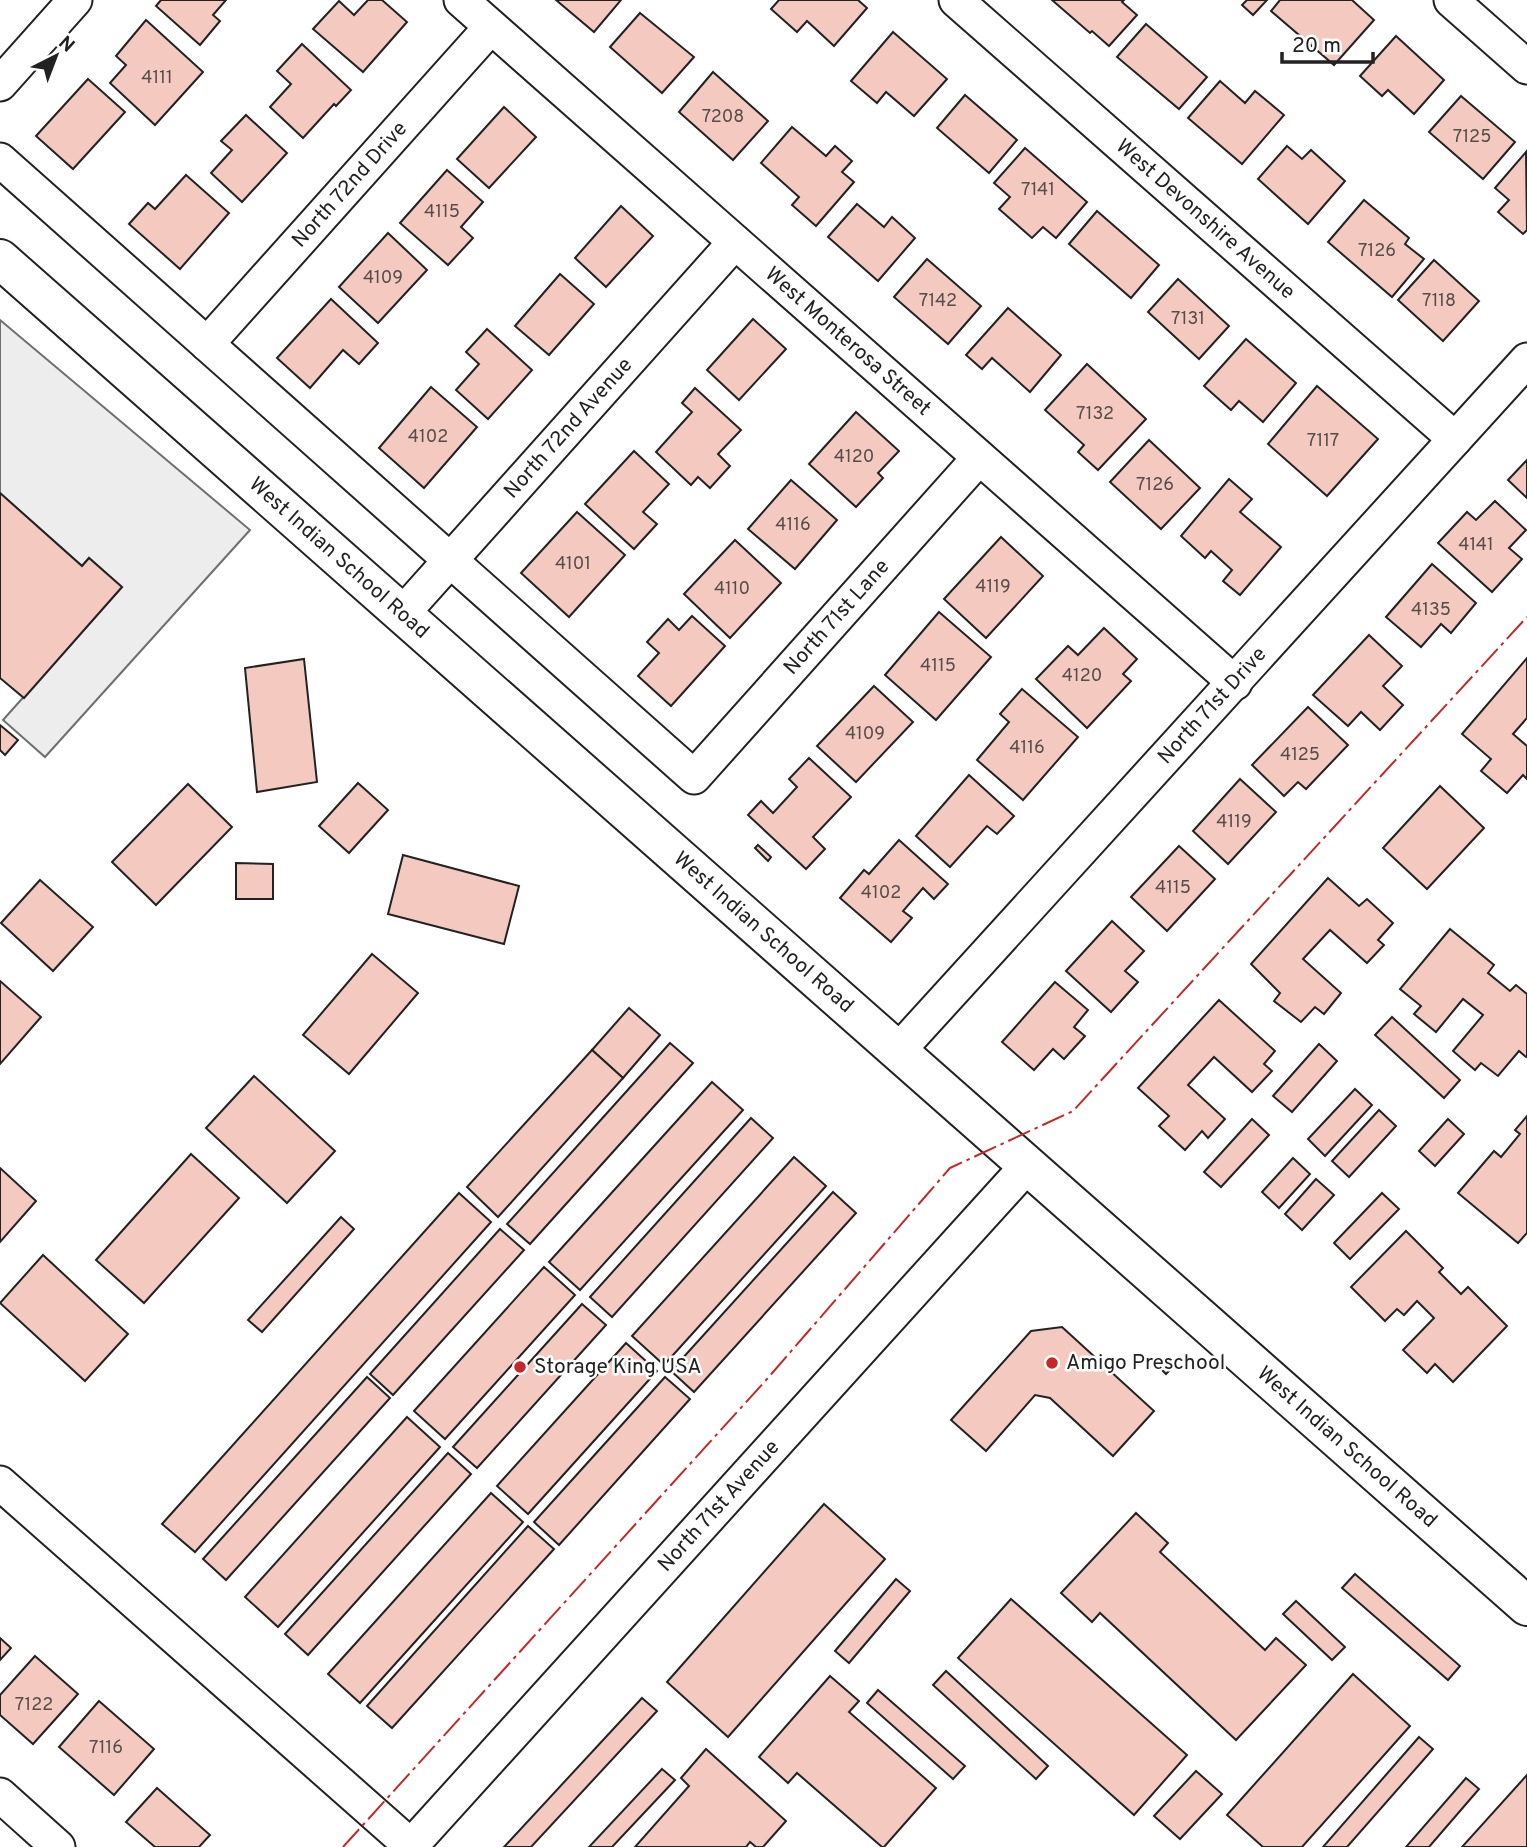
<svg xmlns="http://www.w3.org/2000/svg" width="1527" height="1847" font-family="Overpass,sans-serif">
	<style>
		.parking { fill: #ededed; stroke: #6f6f6f; stroke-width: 2 }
		.building { fill: #f3c9c0; stroke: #222; stroke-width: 2 }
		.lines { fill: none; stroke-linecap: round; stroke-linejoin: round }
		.minor-casing { stroke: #222; stroke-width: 37 }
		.major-casing { stroke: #222; stroke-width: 42 }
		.minor { stroke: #fff; stroke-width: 33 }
		.major { stroke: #fff; stroke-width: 38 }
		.power { stroke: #c62828; stroke-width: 2; stroke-dasharray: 24 5 3.5 5; stroke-linecap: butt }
		.poi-dot { fill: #c62828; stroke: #fff; stroke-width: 2.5 }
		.labels { text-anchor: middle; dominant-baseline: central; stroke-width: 5; stroke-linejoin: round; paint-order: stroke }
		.number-label { font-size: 18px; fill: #564c4a }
		.street-label { font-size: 21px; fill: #222; stroke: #fff }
		.poi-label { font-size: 21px; fill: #222; stroke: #fff; text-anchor: start }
	</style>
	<rect width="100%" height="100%" fill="#fff"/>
	<!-- parking -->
	<polygon class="parking" points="0,320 250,530 45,757 3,720 122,587 89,558 82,566 0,493"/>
	<!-- building -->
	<g class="building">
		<polygon points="161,0 226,0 213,15 220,21 200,45 156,6"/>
		<polygon points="368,0 382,0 407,22 363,72 313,29 339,1 354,15"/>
		<polygon points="556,0 621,0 594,32"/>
		<polygon points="779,0 858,0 867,8 834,46 807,21 797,32 771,9"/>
		<polygon points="1052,0 1124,0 1122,2 1137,15 1109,46 1092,31 1090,33"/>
		<polygon points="1247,0 1267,0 1253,15 1242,5"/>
		<polygon points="1280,0 1352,0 1374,20 1334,65 1271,11"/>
		<polygon points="640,13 694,57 662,93 610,47"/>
		<polygon points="146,20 203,72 155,125 110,83 126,65 116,56"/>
		<polygon points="1146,24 1207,77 1179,109 1117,57"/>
		<polygon points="893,32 947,79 914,116 886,92 877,103 851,81"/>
		<polygon points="1396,36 1444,80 1414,114 1388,90 1382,96 1360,76"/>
		<polygon points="302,44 351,90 336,106 334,104 303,138 270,107 291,84 277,71"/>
		<polygon points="713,72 768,121 733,160 679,112"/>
		<polygon points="88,79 125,112 73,169 36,136"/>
		<polygon points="1220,81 1245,103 1255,91 1284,115 1242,164 1188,118"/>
		<polygon points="965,95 1017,140 989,173 937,128"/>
		<polygon points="1461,96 1515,142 1483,179 1429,132"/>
		<polygon points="504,107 536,137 489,188 457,159"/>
		<polygon points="246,115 287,153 242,202 211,173 232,150 221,141"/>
		<polygon points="792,127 826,156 835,146 852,161 842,172 854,182 816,226 792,205 799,197 761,163"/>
		<polygon points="1287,146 1302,159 1311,150 1345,181 1308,224 1258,179"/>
		<polygon points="1025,148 1087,202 1056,238 1043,227 1032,238 999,209 1010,197 994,183"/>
		<polygon points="1526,152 1527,230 1523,234 1498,212 1509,200 1495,188"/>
		<polygon points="447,170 483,202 461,227 473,238 448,265 400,223"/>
		<polygon points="186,175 229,213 180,269 129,224 148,203 155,209"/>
		<polygon points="1364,200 1409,238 1405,244 1424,259 1392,297 1328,242"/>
		<polygon points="857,204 884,227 892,217 915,238 878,281 828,237"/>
		<polygon points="621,206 653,236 606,287 575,258"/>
		<polygon points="1097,211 1159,265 1131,298 1069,244"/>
		<polygon points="388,233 427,270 378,323 339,287"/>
		<polygon points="927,259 981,306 948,344 894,297"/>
		<polygon points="1434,260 1479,301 1443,341 1398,300"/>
		<polygon points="560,274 594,304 549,355 515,326"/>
		<polygon points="1178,279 1229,326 1199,359 1148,312"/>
		<polygon points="331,299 378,343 359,364 343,350 310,388 277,358"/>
		<polygon points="1008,308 1061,355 1030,392 992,358 982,369 966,355"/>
		<polygon points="753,319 786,349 739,400 707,370"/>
		<polygon points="487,329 532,370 488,419 456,390 479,364 466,352"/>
		<polygon points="1246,339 1296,383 1263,422 1239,401 1231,410 1204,386"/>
		<polygon points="1087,364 1146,419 1098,470 1078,452 1084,445 1045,410"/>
		<polygon points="1317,386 1378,439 1327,496 1268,444"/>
		<polygon points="431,387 477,427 424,488 379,448"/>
		<polygon points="695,388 741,430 718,454 730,466 710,488 698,477 691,485 656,452 692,412 682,403"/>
		<polygon points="856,412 899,451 878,473 883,478 856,507 809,464"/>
		<polygon points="1149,440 1200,488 1161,529 1110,482"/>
		<polygon points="634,451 669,484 643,512 657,524 634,549 585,504"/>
		<polygon points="1527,460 1527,498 1508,480"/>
		<polygon points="1229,479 1252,499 1240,512 1281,547 1240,595 1223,581 1232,570 1211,551 1205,558 1181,536"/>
		<polygon points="791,480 837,520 795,569 748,529"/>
		<polygon points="0,493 82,566 89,558 122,587 24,698 0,678"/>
		<polygon points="1495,501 1526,530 1509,548 1522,559 1492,592 1438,543 1467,512 1476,520"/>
		<polygon points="577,512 625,555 569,617 521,573"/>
		<polygon points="1001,537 1043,576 986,638 944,599"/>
		<polygon points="735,540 781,583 730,638 684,594"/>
		<polygon points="1432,564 1476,603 1451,633 1441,624 1421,647 1386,617"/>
		<polygon points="939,612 991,657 936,720 885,675"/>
		<polygon points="692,616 725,646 671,706 638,676 659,653 647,642 668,619 679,630"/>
		<polygon points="1104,628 1137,659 1123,674 1131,681 1087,728 1036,679 1068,646 1078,655"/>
		<polygon points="1369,635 1402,666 1383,686 1403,705 1380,730 1361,712 1348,726 1313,695"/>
		<polygon points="1527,658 1527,718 1513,734 1527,746 1527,779 1523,775 1507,793 1481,771 1491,759 1462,734"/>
		<polygon points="304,659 317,782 257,792 245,668"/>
		<polygon points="874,686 913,722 856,782 817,746"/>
		<polygon points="1022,689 1078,737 1023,800 977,760 1009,722 1000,714"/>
		<polygon points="1308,707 1348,745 1306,789 1298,782 1284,796 1252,765"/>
		<polygon points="0,725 18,740 5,755 0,750"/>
		<polygon points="809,758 851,797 813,837 825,849 806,869 748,815 761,801 773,813 797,787 789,779"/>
		<polygon points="969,775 1014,816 997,834 987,826 950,867 916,836"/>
		<polygon points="1240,779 1276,812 1228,864 1193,831"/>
		<polygon points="358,783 388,810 349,853 319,826"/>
		<polygon points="188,784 232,827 156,905 112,862"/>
		<polygon points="1440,786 1484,828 1427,889 1383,848"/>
		<polygon points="899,840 948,884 934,899 923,888 903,911 912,918 891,942 840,898 864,870 869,874"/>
		<polygon points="758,845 771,857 768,861 755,848"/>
		<polygon points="1179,846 1215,879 1167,931 1131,897"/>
		<polygon points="403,855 519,886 504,944 388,914"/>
		<polygon points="236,863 273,864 273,899 236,899"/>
		<polygon points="1328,878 1359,906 1367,899 1393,923 1378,940 1384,945 1367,963 1330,930 1303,959 1341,993 1324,1014 1315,1007 1301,1022 1274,1001 1280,993 1251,964"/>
		<polygon points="40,880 93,927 53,971 1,923"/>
		<polygon points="1112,921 1144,951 1125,971 1138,982 1111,1012 1066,971"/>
		<polygon points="1450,929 1494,965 1488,973 1510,991 1516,985 1527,994 1527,1056 1526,1057 1519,1051 1498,1076 1481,1063 1475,1070 1453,1051 1483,1015 1463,999 1436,1032 1414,1014 1421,1006 1400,989"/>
		<polygon points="372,954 418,993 349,1074 303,1035"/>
		<polygon points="0,981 41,1017 0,1064"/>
		<polygon points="1055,982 1088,1010 1074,1027 1085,1036 1064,1059 1053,1049 1034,1070 1002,1042"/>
		<polygon points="1219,1000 1275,1051 1264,1064 1272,1071 1252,1092 1214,1057 1188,1085 1225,1119 1208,1138 1202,1131 1185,1150 1159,1126 1169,1116 1138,1088"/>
		<polygon points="629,1008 660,1035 623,1078 592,1050"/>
		<polygon points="1392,1017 1460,1080 1444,1098 1375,1035"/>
		<polygon points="670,1043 693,1063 530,1244 507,1224"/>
		<polygon points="1319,1044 1337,1061 1292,1112 1273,1096"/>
		<polygon points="592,1050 623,1078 498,1217 467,1187"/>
		<polygon points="254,1076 335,1151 287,1203 206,1128"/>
		<polygon points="712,1082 743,1110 580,1290 549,1262"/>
		<polygon points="1355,1089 1372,1105 1325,1156 1308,1139"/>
		<polygon points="1379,1110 1396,1126 1349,1177 1332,1161"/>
		<polygon points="1527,1116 1527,1233 1518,1243 1458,1193 1494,1151 1501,1157 1520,1134 1515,1130"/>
		<polygon points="751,1118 773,1138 612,1317 590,1297"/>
		<polygon points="1252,1119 1269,1135 1221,1187 1204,1172"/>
		<polygon points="1448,1119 1464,1134 1435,1166 1419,1151"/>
		<polygon points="191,1154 239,1198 144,1303 96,1260"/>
		<polygon points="794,1157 826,1186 664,1365 632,1336"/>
		<polygon points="1293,1158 1310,1174 1279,1208 1262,1192"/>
		<polygon points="0,1168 36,1201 0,1242"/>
		<polygon points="1316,1179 1334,1195 1302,1230 1285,1214"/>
		<polygon points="833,1192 856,1213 694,1392 671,1371"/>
		<polygon points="459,1193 491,1222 195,1552 162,1524"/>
		<polygon points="1382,1193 1399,1209 1350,1259 1334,1243"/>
		<polygon points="341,1217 354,1229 262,1332 248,1320"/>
		<polygon points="500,1229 524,1250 393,1395 370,1374"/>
		<polygon points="1406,1231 1443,1268 1439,1272 1461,1294 1468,1287 1507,1326 1453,1382 1435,1364 1427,1373 1403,1350 1434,1318 1417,1301 1404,1315 1397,1309 1385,1321 1351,1287"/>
		<polygon points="43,1255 128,1334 85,1381 0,1303"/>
		<polygon points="544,1267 575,1295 445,1439 414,1411"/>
		<polygon points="582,1304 606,1325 477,1468 453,1447"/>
		<polygon points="1062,1327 1154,1411 1113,1456 1050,1398 1035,1395 986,1451 951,1420 1031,1331"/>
		<polygon points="626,1343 657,1371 528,1514 497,1486"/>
		<polygon points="1159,1358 1171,1369 1166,1374 1154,1362"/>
		<polygon points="367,1377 390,1398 226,1580 203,1559"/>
		<polygon points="665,1377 690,1399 559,1545 534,1522"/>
		<polygon points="407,1417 440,1447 278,1627 245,1597"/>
		<polygon points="448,1453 471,1474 308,1655 285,1634"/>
		<polygon points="491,1493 523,1522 360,1703 328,1674"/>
		<polygon points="824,1504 885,1559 728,1737 667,1682"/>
		<polygon points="1136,1513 1168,1543 1160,1552 1265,1650 1276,1638 1306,1665 1236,1740 1100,1613 1092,1622 1061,1593"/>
		<polygon points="528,1526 554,1549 392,1728 367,1706"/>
		<polygon points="1355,1574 1460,1666 1448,1680 1342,1588"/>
		<polygon points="896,1579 910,1591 849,1663 835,1651"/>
		<polygon points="1011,1599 1187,1755 1134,1815 958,1658"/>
		<polygon points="1296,1601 1345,1647 1332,1660 1283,1614"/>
		<polygon points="0,1638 11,1648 0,1660"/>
		<polygon points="35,1656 78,1694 33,1744 0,1715 0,1695"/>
		<polygon points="946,1671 1048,1766 1036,1779 933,1685"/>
		<polygon points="1353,1674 1410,1726 1302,1847 1263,1847 1227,1815"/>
		<polygon points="830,1676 859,1701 849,1712 936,1788 884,1847 882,1847 797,1773 788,1783 759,1757"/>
		<polygon points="878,1690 965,1766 953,1779 867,1703"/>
		<polygon points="642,1698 657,1711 531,1847 504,1847"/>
		<polygon points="99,1701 154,1749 114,1795 59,1747"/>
		<polygon points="1419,1737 1433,1749 1347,1847 1323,1847"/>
		<polygon points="706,1749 786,1821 763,1847 756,1847 750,1842 746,1847 635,1847 689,1786 681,1778"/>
		<polygon points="662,1769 675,1780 612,1847 589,1847"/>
		<polygon points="1196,1771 1222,1794 1180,1839 1154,1816"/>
		<polygon points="1527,1775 1527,1847 1462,1847"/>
		<polygon points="1466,1778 1479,1789 1429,1847 1406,1847"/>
		<polygon points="157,1788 210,1835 199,1847 155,1847 126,1822"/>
	</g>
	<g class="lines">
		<!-- minor casing -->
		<g class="minor-casing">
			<g id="minor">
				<path id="s1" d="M461,0L1235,683"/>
				<path id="s2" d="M956,0L1455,439"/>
				<polyline points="1451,0 1527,67"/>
				<polyline points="0,84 75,0"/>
				<path id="s3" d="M0,160L694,777L979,458"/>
				<path id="s4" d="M207,344L491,27"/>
				<path id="s5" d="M403,613L735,242"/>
				<path id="s6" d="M898,1051L1527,360"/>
				<polyline points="0,1483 411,1846"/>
				<polyline points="0,1795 58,1847"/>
				<path id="s7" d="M410,1847L1027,1166"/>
			</g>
		</g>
		<!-- major casing -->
		<g class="major-casing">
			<g id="major">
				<path id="s8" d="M0,259L1527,1606"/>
			</g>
		</g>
		<!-- minor -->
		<use href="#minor" class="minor"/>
		<!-- major -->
		<use href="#major" class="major"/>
		<!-- power -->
		<polyline class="power" points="343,1847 767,1379 950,1168 1073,1111 1527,617"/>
	</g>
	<!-- markers -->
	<g class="poi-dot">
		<circle cx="1052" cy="1363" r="7"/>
		<circle cx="520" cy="1367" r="7"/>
	</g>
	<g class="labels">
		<!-- number labels -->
		<g class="number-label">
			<text x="157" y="78">4111</text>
			<text x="723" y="117">7208</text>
			<text x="1472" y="137">7125</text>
			<text x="1038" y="190">7141</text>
			<text x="442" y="212">4115</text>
			<text x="1377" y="251">7126</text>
			<text x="383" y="278">4109</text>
			<text x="938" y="301">7142</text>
			<text x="1439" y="301">7118</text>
			<text x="1188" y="319">7131</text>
			<text x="1095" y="414">7132</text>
			<text x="428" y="437">4102</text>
			<text x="1323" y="441">7117</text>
			<text x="854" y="457">4120</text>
			<text x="1155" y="485">7126</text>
			<text x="793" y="525">4116</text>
			<text x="1476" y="545">4141</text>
			<text x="573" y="564">4101</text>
			<text x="993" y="587">4119</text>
			<text x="732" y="589">4110</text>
			<text x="1431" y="610">4135</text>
			<text x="938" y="666">4115</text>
			<text x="1082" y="676">4120</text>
			<text x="865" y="734">4109</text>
			<text x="1027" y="748">4116</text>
			<text x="1300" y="755">4125</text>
			<text x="1234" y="822">4119</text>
			<text x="1173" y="888">4115</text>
			<text x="881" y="893">4102</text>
			<text x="34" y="1705">7122</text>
			<text x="106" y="1748">7116</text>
		</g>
		<!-- street labels -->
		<g class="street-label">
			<text stroke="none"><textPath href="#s4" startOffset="214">North 72nd Drive</textPath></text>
			<text stroke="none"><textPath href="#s2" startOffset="332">West Devonshire Avenue</textPath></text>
			<text stroke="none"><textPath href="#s1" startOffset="516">West Monterosa Street</textPath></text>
			<text stroke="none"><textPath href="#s5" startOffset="248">North 72nd Avenue</textPath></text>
			<text stroke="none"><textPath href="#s8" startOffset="452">West Indian School Road</textPath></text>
			<text stroke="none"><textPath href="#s3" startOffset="1143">North 71st Lane</textPath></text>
			<text stroke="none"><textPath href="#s6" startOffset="467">North 71st Drive</textPath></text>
			<text stroke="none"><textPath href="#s8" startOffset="1018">West Indian School Road</textPath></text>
			<text stroke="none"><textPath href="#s8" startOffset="1796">West Indian School Road</textPath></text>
			<text stroke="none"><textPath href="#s7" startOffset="460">North 71st Avenue</textPath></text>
		</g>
		<!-- poi labels -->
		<g class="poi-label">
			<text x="1066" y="1363">Amigo Preschool</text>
			<text x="534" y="1367">Storage King USA</text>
		</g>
	</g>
	<!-- north arrow -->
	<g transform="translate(56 56) rotate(42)" stroke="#ffffff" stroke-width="5" paint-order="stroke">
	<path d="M0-5L12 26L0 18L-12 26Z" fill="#222222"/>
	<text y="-10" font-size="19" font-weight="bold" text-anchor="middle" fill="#222222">N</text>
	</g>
	<!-- scale -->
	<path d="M1282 52v10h91v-10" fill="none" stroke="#222222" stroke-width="3.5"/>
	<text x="1292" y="52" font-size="21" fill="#222222" stroke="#ffffff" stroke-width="5" paint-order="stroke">20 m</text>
</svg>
